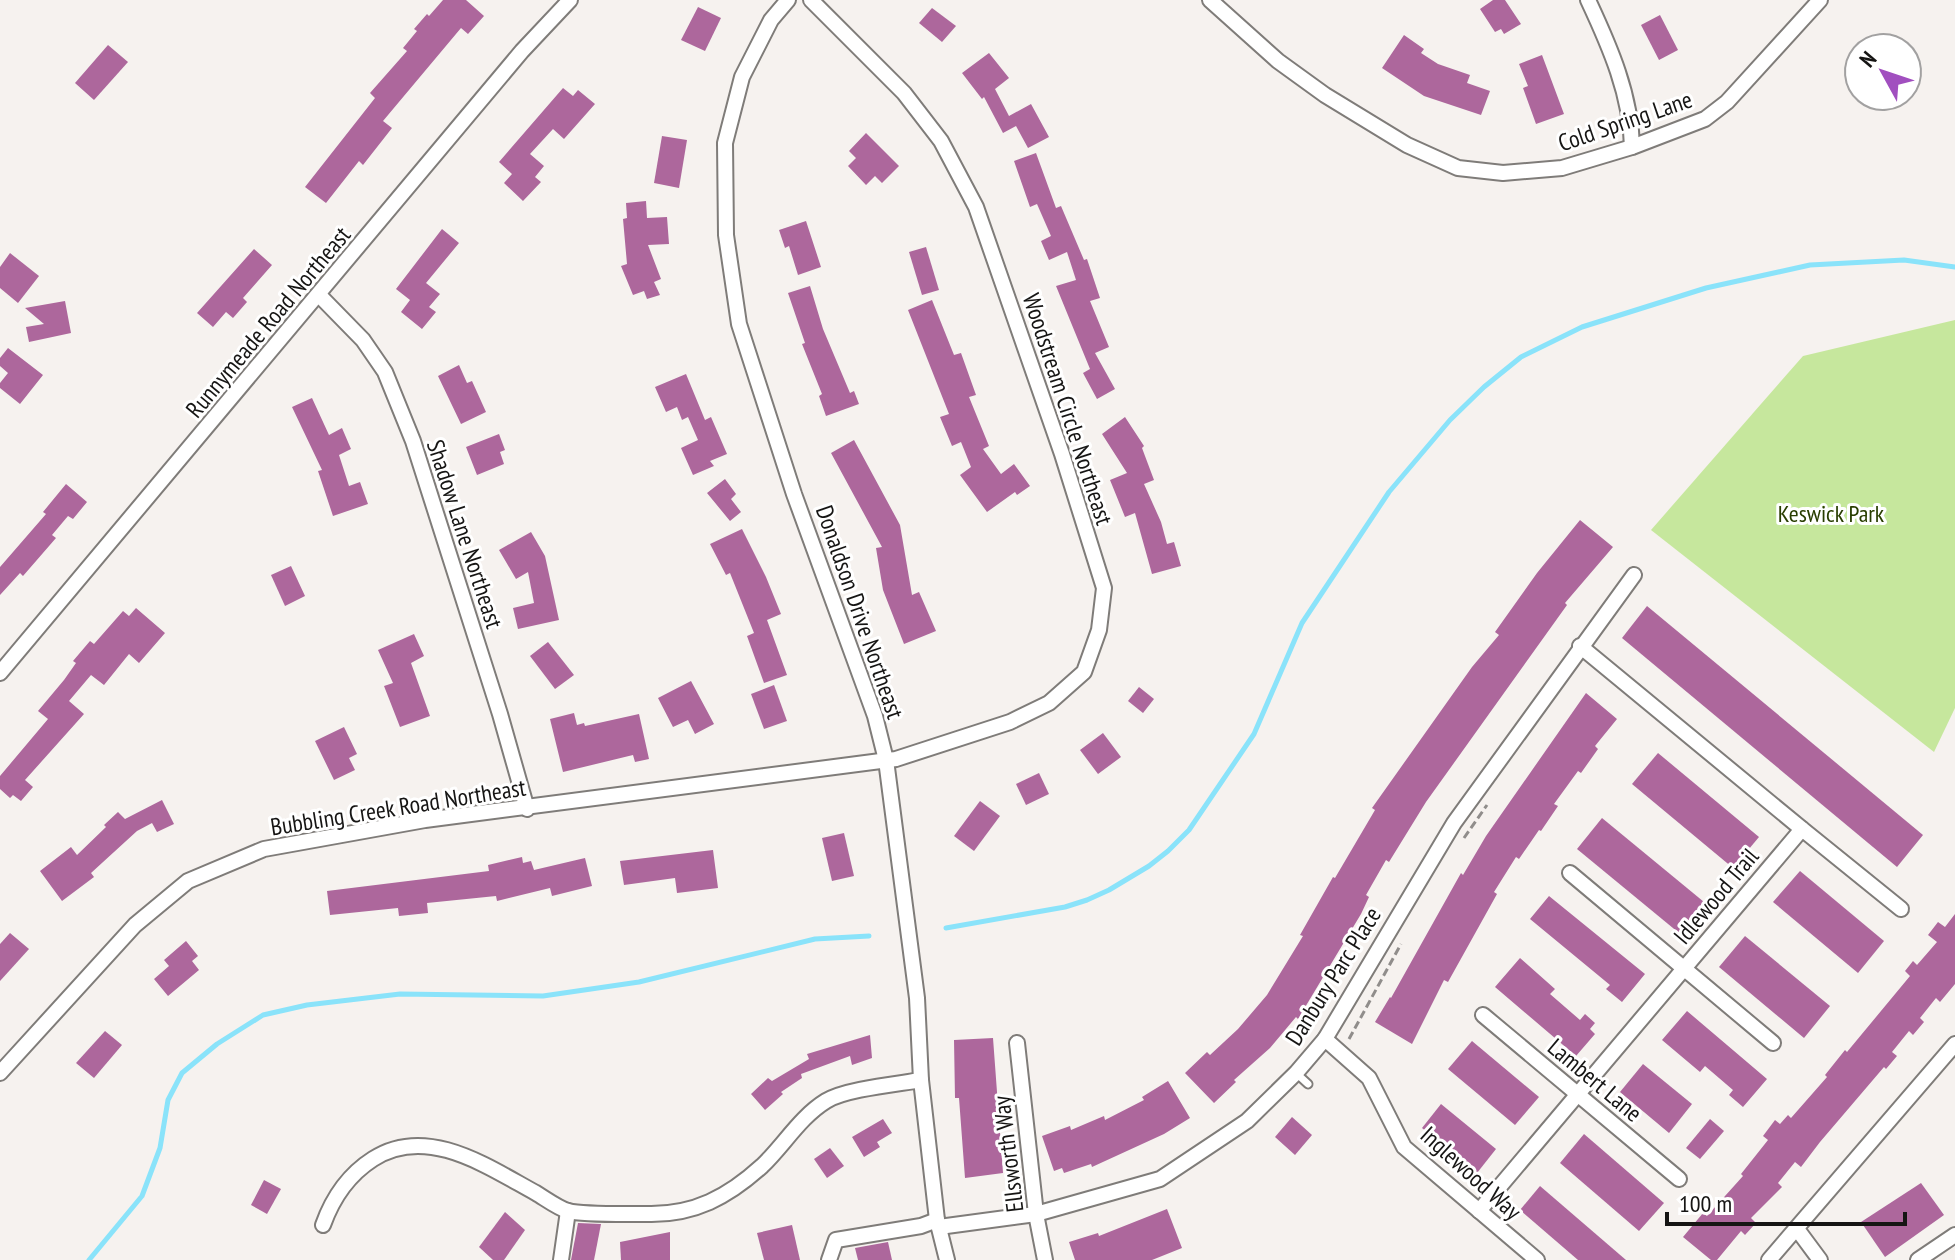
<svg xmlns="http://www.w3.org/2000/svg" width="1955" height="1260" font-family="'PT Sans Narrow',sans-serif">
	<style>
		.green { fill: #c6e79d }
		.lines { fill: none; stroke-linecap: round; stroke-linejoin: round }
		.stream { stroke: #8ae3fa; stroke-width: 5 }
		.building { fill: #ad679c }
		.lane-casing { stroke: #7f7c79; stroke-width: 11 }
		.street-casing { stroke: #7f7c79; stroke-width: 18 }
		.path { stroke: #908d8b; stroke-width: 3; stroke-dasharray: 8 4; stroke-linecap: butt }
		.lane { stroke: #fff; stroke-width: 7 }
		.street { stroke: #fff; stroke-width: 14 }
		.labels { text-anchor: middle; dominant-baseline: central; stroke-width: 6; stroke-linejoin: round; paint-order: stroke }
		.street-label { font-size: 24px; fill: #161514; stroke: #fff }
		.park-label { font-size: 24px; fill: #293e01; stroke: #fff }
	</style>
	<rect width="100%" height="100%" fill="#f6f2ef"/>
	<!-- green -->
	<polygon class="green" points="1955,320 1955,708 1934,752 1651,530 1803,356"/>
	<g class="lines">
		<!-- stream -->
		<g class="stream">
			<polyline points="946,928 1065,907 1087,900 1109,890 1149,866 1168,851 1189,830 1254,734 1302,623 1389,492 1450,420 1484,387 1521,357 1582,327 1706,288 1810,265 1904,260 1955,267"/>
			<polyline points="89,1260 142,1196 160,1148 168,1100 182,1073 217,1044 263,1015 307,1005 400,994 543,996 639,982 815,939 869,936"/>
		</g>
	</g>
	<!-- building -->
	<g class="building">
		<polygon points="443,0 466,0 484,16 468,34 461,28 383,121 392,128 363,165 359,161 326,203 305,187 375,98 370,93 407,51 403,48 417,31 414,29 427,14 429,16"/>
		<polygon points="1493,0 1505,0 1521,24 1504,34 1501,29 1495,32 1480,9"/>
		<polygon points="698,7 721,18 705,51 681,40"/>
		<polygon points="932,8 956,26 942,42 919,23"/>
		<polygon points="1660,15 1678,50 1659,60 1641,25"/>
		<polygon points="1404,35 1424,49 1421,53 1438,64 1470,75 1467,83 1490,91 1481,115 1424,96 1382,68"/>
		<polygon points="108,45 128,62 94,100 75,83"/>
		<polygon points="989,53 1009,78 995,89 1009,116 1031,104 1049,137 1028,148 1016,126 1003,133 984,97 982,99 962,73"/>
		<polygon points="1542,55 1564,114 1536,124 1523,88 1528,86 1519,64"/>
		<polygon points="563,88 573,96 578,90 595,104 564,139 553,129 530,154 544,166 535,177 541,182 523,201 504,183 512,174 499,162"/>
		<polygon points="866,133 899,166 882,183 875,176 866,185 848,166 856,158 849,151"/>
		<polygon points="662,136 687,140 679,188 654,183"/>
		<polygon points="1036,153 1056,208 1061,206 1084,260 1087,259 1100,298 1090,301 1109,347 1095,353 1115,389 1097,399 1083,373 1090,369 1056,286 1076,280 1067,252 1049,260 1041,241 1051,236 1037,204 1030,207 1014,161"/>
		<polygon points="646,201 647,218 667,217 669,244 648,245 661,279 654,282 660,295 647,299 644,291 633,295 621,266 627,264 623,219 627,218 626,203"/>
		<polygon points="806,221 821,267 798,275 789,246 785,248 779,230"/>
		<polygon points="442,229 459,243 426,283 440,294 429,307 436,312 422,329 401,312 410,300 396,289"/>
		<polygon points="926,247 939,290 922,295 909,252"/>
		<polygon points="254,249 272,265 243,298 247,302 233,318 226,312 213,327 197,313"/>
		<polygon points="10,253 39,276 18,303 0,288 0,267"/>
		<polygon points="810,286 823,329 850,393 854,391 859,404 826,416 819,396 822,394 802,344 805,343 788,293"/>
		<polygon points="932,300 954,355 961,353 976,395 969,397 989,446 983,449 1001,474 1014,464 1030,486 1017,495 1015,492 987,512 960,475 971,467 961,442 952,446 940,417 949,414 908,310"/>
		<polygon points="65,301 71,333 29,342 26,327 44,324 25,308"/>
		<polygon points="8,348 43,375 20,404 0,388 0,383 8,373 0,366 0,358"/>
		<polygon points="459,365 467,383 472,381 486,412 461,424 438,376"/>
		<polygon points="686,374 705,420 711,417 727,454 710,461 714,466 693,475 681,448 698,440 688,417 682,420 677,407 666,412 655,387"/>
		<polygon points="312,398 329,435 342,428 351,449 339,455 349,486 360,482 368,504 333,516 318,471 322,470 292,407"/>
		<polygon points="1125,417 1144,446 1142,448 1154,480 1144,484 1161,522 1167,544 1174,542 1181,566 1152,574 1135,513 1125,517 1110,480 1127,473 1102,434"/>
		<polygon points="499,434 505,450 500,452 504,464 477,475 466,447"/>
		<polygon points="854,440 900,525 912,595 919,592 936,631 904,644 883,590 876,548 882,547 831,453"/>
		<polygon points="725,479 736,494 731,499 741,512 730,521 707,493"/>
		<polygon points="66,484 87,502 73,519 68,516 52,535 56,538 23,576 20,573 0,595 0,567 46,514 43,512"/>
		<polygon points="1580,520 1613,547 1565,603 1567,605 1426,802 1389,862 1386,860 1366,895 1369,897 1361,914 1298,1019 1296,1017 1270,1048 1234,1080 1236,1082 1214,1103 1185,1073 1207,1052 1210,1055 1238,1029 1267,995 1303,936 1300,935 1333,877 1335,878 1375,810 1372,808 1472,667 1499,635 1495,632 1537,573"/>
		<polygon points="742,529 766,577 781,614 767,620 787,675 764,683 747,636 754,633 730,573 726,575 710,544"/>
		<polygon points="531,532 545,556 559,620 518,629 513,608 534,603 528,572 516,579 499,550"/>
		<polygon points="291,566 305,596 285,606 271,575"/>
		<polygon points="1647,606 1923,835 1897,867 1622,638"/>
		<polygon points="136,608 165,633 139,663 129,654 104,685 91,675 69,701 84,714 25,780 33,787 21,801 13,795 10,798 0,789 0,776 48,719 38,711 64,680 76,663 73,661 90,641 94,644 123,611 129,616"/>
		<polygon points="414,634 424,656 411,663 430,716 400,727 384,686 393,683 378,650"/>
		<polygon points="548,642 574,675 555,689 530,656"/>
		<polygon points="691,681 714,724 695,734 688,720 673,727 658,698"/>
		<polygon points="774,685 787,721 764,729 751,694"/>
		<polygon points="1139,687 1154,699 1143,713 1128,701"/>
		<polygon points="1586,693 1617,719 1595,746 1598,749 1581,773 1578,771 1554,804 1558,806 1541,831 1539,830 1519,859 1516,857 1494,892 1497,894 1448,982 1444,980 1412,1044 1375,1022 1390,997 1391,998 1461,873 1463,875 1486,836"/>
		<polygon points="574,713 577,725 584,723 585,726 639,714 649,759 635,762 633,755 563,772 550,719"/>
		<polygon points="344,727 357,754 349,758 355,770 334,780 315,741"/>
		<polygon points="1103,733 1121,757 1098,774 1080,750"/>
		<polygon points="1658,753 1759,837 1733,868 1632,784"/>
		<polygon points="1039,773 1049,794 1026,805 1016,784"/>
		<polygon points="162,800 174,824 157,832 152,823 137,831 91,873 94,877 62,901 40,871 71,847 77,855 106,827 104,825 118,812 125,819"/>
		<polygon points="980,801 1000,816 974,851 954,836"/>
		<polygon points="1602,818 1704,902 1679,933 1577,849"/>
		<polygon points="844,833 854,876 832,881 822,838"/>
		<polygon points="713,850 718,888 677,893 675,878 624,885 620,861"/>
		<polygon points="522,857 523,863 531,861 534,870 585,858 592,886 552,896 550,888 497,901 496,896 427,903 428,913 399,916 398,908 330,915 327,891 489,871 488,865"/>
		<polygon points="1800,871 1884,941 1858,973 1773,902"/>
		<polygon points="1549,896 1645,974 1622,1002 1606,989 1610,985 1530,919"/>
		<polygon points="1955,914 1955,984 1940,1002 1936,998 1920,1018 1924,1022 1913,1035 1909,1031 1892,1052 1897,1056 1886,1069 1884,1067 1820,1142 1801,1167 1795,1162 1778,1183 1782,1187 1751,1218 1756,1223 1745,1235 1741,1231 1717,1260 1711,1260 1683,1237 1703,1213 1707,1216 1743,1176 1741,1174 1768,1140 1763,1136 1775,1120 1780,1124 1788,1115 1791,1118 1827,1077 1825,1075 1845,1050 1847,1052 1910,976 1905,971 1913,961 1917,965 1937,942 1928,935 1938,922 1945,927"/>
		<polygon points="10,933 29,949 0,981 0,944"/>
		<polygon points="1745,936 1830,1006 1804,1038 1719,967"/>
		<polygon points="186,941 198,956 192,961 199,970 168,996 154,979 169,966 164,960"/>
		<polygon points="1520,958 1555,989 1550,994 1580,1020 1585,1014 1595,1023 1590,1029 1595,1034 1576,1056 1495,987"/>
		<polygon points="1687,1011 1767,1079 1743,1107 1729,1095 1733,1090 1705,1066 1700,1072 1662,1040"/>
		<polygon points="105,1031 122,1045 94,1078 76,1063"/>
		<polygon points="870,1035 872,1058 852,1065 850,1056 801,1074 802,1078 781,1092 783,1094 765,1110 751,1094 768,1078 772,1081 809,1059 807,1054"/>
		<polygon points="993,1038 1003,1173 965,1178 959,1098 955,1098 954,1040"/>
		<polygon points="1472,1041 1539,1097 1515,1125 1448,1069"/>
		<polygon points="1643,1064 1692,1104 1669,1133 1620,1092"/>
		<polygon points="1168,1081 1190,1118 1164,1134 1092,1167 1091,1164 1064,1173 1062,1168 1054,1171 1042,1136 1070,1126 1071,1130 1104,1116 1105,1120 1144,1100 1142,1097"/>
		<polygon points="1441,1104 1496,1149 1477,1173 1422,1128"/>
		<polygon points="1292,1117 1312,1135 1295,1155 1275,1137"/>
		<polygon points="883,1119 892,1133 877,1142 880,1147 864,1157 852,1137"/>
		<polygon points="1710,1119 1724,1131 1700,1159 1686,1148"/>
		<polygon points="1584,1134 1664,1203 1639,1231 1560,1163"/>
		<polygon points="830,1148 844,1166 827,1178 814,1159"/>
		<polygon points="264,1180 281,1189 267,1214 251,1205"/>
		<polygon points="1921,1183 1944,1215 1885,1257 1861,1222"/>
		<polygon points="1540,1186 1626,1260 1578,1260 1520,1210"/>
		<polygon points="1167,1209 1182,1248 1152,1260 1075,1260 1069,1242 1098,1233 1099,1236"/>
		<polygon points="505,1212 525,1230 504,1260 493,1260 479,1247"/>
		<polygon points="578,1223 601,1224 594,1260 571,1260"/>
		<polygon points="792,1225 800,1260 764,1260 757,1233"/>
		<polygon points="670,1232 670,1260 621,1260 620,1242"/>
		<polygon points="888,1242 892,1260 858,1260 855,1248"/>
	</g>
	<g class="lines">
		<!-- lane casing -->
		<g class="lane-casing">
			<polyline id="lane" points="1296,1073 1308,1084"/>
		</g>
		<!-- street casing -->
		<g class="street-casing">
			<g id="street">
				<polyline points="788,0 771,20 742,77 725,143 726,235 739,324 794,494 875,716 886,760 917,998 921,1080 937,1220 947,1260"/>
				<polyline points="1210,0 1278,61 1325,95 1407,145 1458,168 1503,173 1562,168 1632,147 1705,119 1727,102 1820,0"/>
				<path d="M1588,0C1610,47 1631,95 1632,147"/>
				<polyline points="319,295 363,340 385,372 413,441 500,714 527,809"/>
				<polyline points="0,673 522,51 570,0"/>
				<polyline points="1802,829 1901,909"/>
				<polyline points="1570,873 1773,1043"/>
				<polyline points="1483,1015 1679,1179"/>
				<polyline points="1325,1039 1369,1078 1404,1147 1537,1260"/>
				<polyline points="1017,1043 1036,1214 1045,1260"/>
				<polyline points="0,1073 135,925 188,881 264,849 425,820 896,759 1010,722 1049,703 1084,672 1099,630 1104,588 1062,454 976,207 941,141 904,93 811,0"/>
				<polyline points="1479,1211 1802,829 1580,646"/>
				<path d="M323,1225C333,1197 348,1175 373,1159C427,1124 488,1167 536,1193C546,1199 558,1208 568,1211C584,1215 629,1214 648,1214C694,1215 728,1197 762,1166C784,1145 800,1117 826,1101C845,1089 898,1084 921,1080"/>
				<polyline points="939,1227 1036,1214 1160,1179 1247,1121 1296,1073 1325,1039 1454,823 1634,575"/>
				<polyline points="1797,1229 1820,1260"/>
				<polyline points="561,1260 568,1211"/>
				<polyline points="829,1260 836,1240 921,1226 937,1220"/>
				<polyline points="1769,1260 1955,1044"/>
				<polyline points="1918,1260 1955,1235"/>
			</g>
		</g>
		<!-- path -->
		<g class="path">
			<polyline points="1464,838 1487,805"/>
			<polyline points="1349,1039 1401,944"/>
		</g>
		<!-- lane -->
		<use href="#lane" class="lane"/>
		<!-- street -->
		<use href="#street" class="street"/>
	</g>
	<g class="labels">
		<!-- street labels -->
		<g class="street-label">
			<text transform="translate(1625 121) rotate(-19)">Cold Spring Lane</text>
			<text transform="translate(268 322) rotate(-50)">Runnymeade Road Northeast</text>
			<text transform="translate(1068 409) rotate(72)">Woodstream Circle Northeast</text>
			<text transform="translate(465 534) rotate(72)">Shadow Lane Northeast</text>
			<text transform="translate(860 612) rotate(71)">Donaldson Drive Northeast</text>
			<text transform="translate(398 807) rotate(-9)">Bubbling Creek Road Northeast</text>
			<text transform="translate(1716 896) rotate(-50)">Idlewood Trail</text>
			<text transform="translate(1333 976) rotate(-58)">Danbury Parc Place</text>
			<text transform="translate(1595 1080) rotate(40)">Lambert Lane</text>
			<text transform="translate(1008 1154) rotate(-97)">Ellsworth Way</text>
			<text transform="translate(1471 1173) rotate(42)">Inglewood Way</text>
		</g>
		<!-- park labels -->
		<g class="park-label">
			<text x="1831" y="513">Keswick Park</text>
		</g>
	</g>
	<!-- north arrow -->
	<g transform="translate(1883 72) rotate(310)"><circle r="38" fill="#ffffff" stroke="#a2a1a1" stroke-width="2"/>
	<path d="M0-6L14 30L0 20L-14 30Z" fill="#a14fbf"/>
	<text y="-12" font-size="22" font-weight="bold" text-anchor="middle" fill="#161514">N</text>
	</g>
	<!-- scale -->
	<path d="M1667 1212v12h238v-12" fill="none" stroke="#161514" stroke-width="4"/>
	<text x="1679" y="1212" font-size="24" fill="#161514" stroke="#ffffff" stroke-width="6" paint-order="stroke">100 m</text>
</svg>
